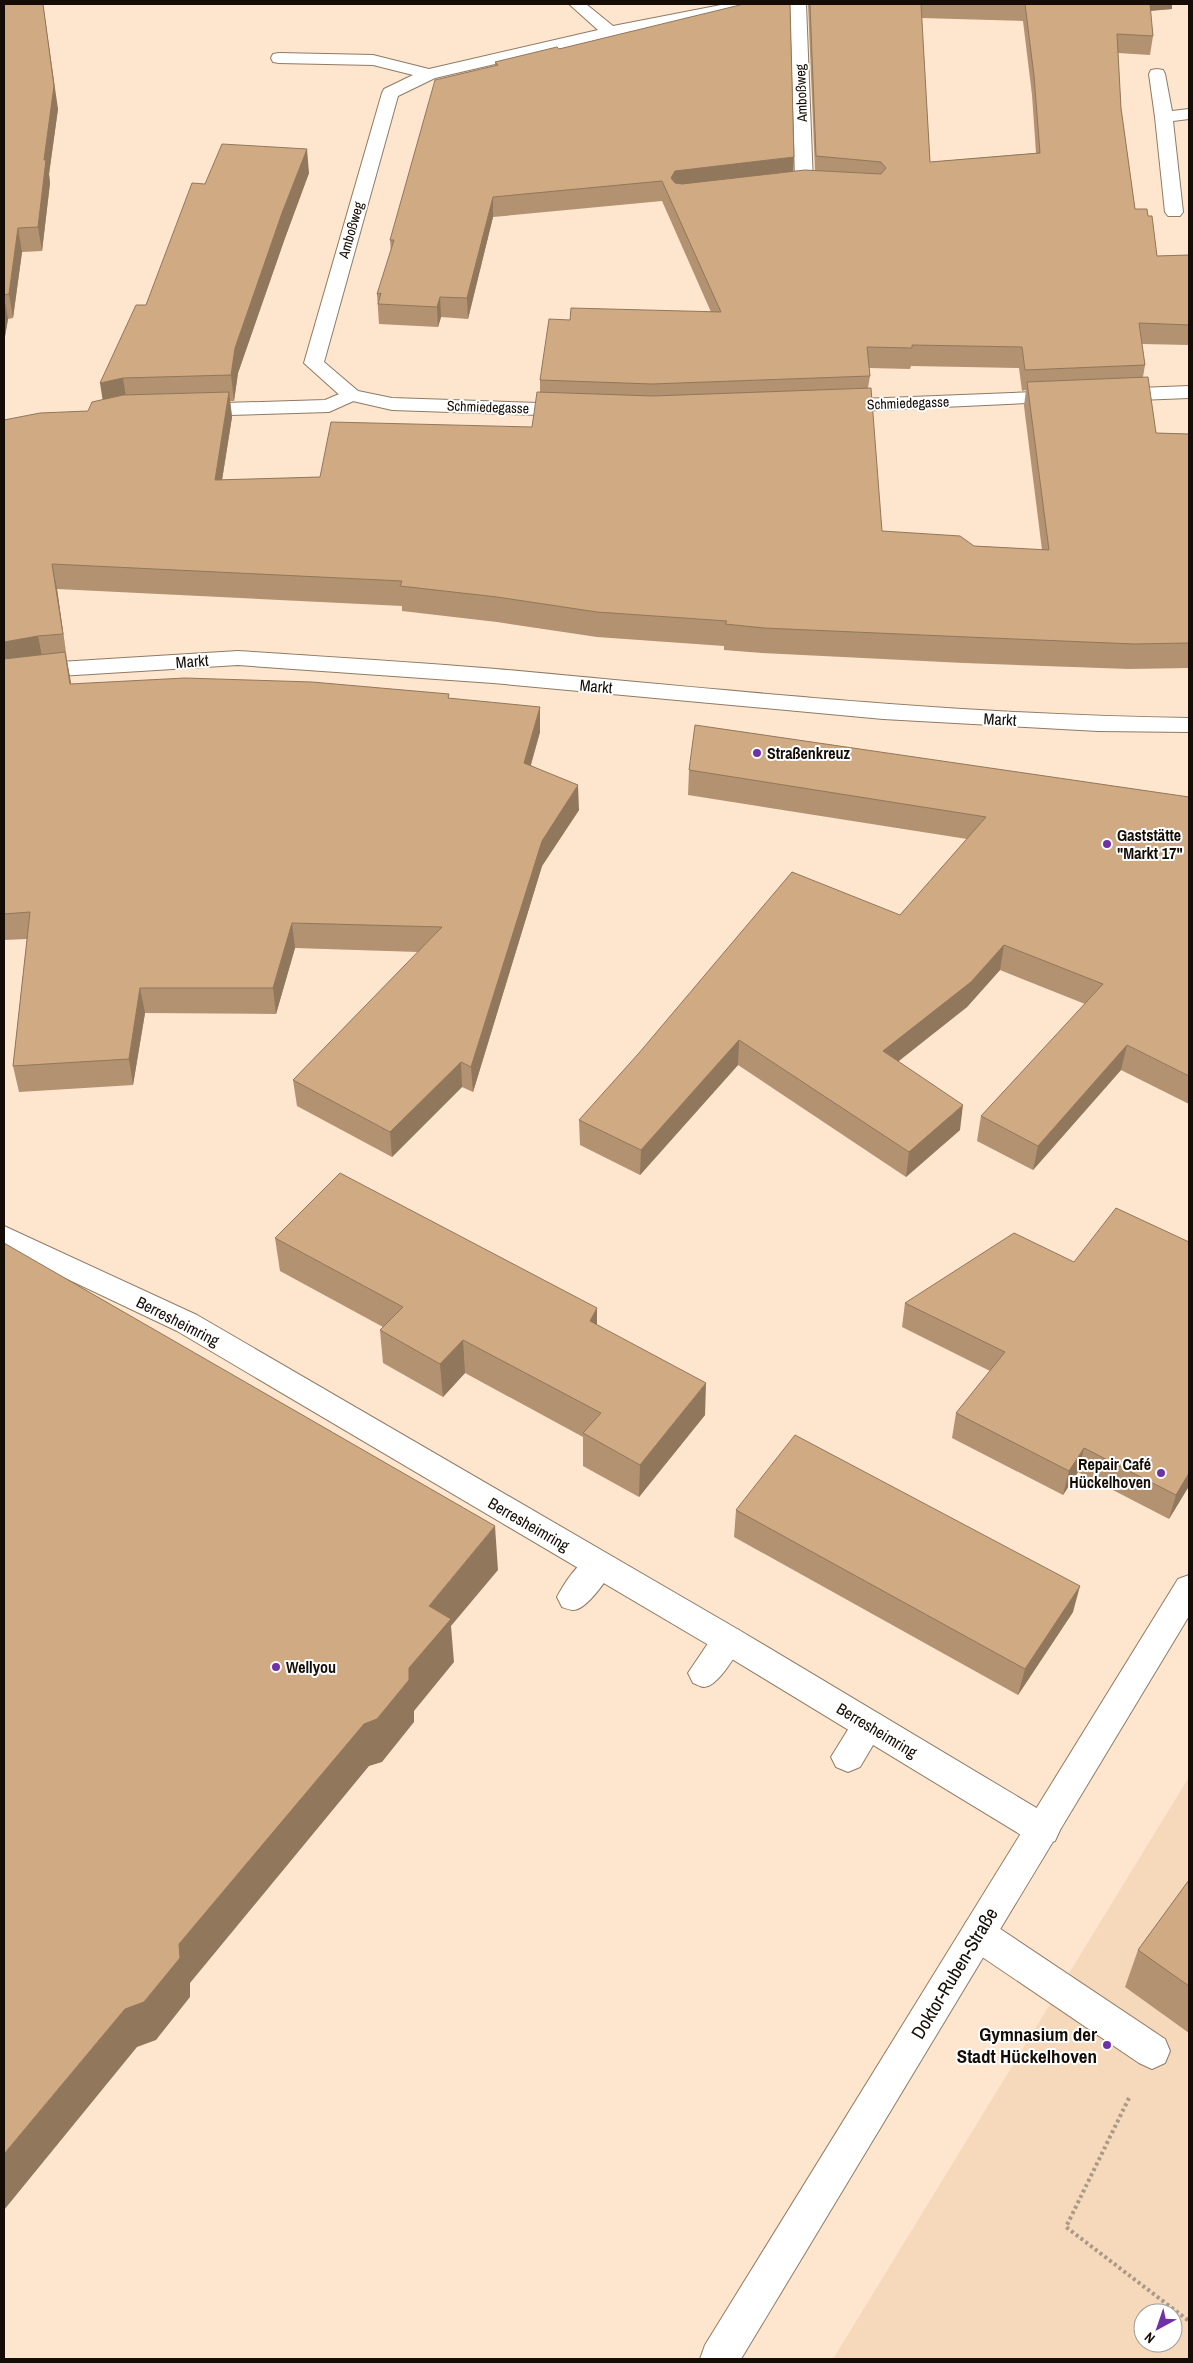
<svg xmlns="http://www.w3.org/2000/svg" width="1193" height="2363" font-family="'Archivo Narrow',sans-serif">
	<style>
		.built { fill: #f6d9bb; fill-rule: evenodd }
		.lines { fill: none; stroke-linecap: round; stroke-linejoin: round }
		.service-casing { stroke: #8f7a64; stroke-width: 2 }
		.minor-casing { stroke: #8f7a64; stroke-width: 2 }
		.tertiary-casing { stroke: #8f7a64; stroke-width: 2 }
		.secondary-casing { stroke: #8f7a64; stroke-width: 2 }
		.path { stroke: #ab9987; stroke-width: 4; stroke-dasharray: 3 3; stroke-linecap: butt }
		.service { fill: #fff; fill-rule: evenodd }
		.minor { fill: #fff; fill-rule: evenodd }
		.tertiary { fill: #fff; fill-rule: evenodd }
		.secondary { fill: #fff; fill-rule: evenodd }
		.wall { fill: #b29270; fill-rule: evenodd }
		.shaded-wall { fill: #91775b }
		.building { fill: #cfaa82; stroke: #91775b }
		.poi-dot { fill: #6e31a7; stroke: #fff; stroke-width: 2 }
		.labels { text-anchor: middle; dominant-baseline: central; stroke-width: 4; stroke-linejoin: round; paint-order: stroke }
		.far-street-label { font-size: 14px; fill: #150d05; stroke: #fff }
		.street-label { font-size: 16px; fill: #150d05; stroke: #fff }
		.poi-label { font-size: 16px; font-weight: bold; fill: #150d05; stroke: #fff; text-anchor: start }
		.near-street-label { font-size: 19px; fill: #150d05; stroke: #fff }
		.near-poi-label { font-size: 19px; font-weight: bold; fill: #150d05; stroke: #fff; text-anchor: end }
	</style>
	<rect width="100%" height="100%" fill="#fee6ce"/>
	<!-- built -->
	<path class="built" d="M1189,1777V2359H833ZM1143,2313H1173V2343H1143Z"/>
	<g class="lines">
		<!-- service casing -->
		<g class="service-casing">
			<g id="service">
				<polygon points="351,389 358,391 361,395 358,399 329,412 193,416 186,414 183,410 186,406 193,404 325,400"/>
				<path d="M599,1552L610,1556L615,1565C609,1577 587,1610 573,1610C570,1610 565,1608 562,1607L557,1597C566,1580 581,1558 599,1552Z"/>
				<path d="M728,1626L739,1630L744,1640C738,1652 718,1687 704,1687C701,1687 696,1684 693,1683L688,1673L717,1630Z"/>
				<polygon points="869,1710 881,1715 885,1725 860,1767 848,1772 836,1767 831,1757 857,1715"/>
				<polygon points="978,1918 990,1922 1165,2039 1170,2051 1165,2063 1152,2069 1139,2063 966,1946 961,1934 966,1922"/>
			</g>
		</g>
		<!-- minor casing -->
		<g class="minor-casing">
			<g id="minor">
				<polygon points="569,4 586,4 613,26 726,4 756,4 754,7 748,9 610,37 435,78 398,96 324,362 358,391 392,398 571,404 578,406 581,410 578,414 571,416 392,410 344,399 304,363 382,93 384,89 413,75 373,65 279,63 273,62 271,58 273,54 279,53 373,55 429,69 598,30"/>
				<polygon points="790,4 806,4 813,183 810,187 780,191 774,190 771,186 774,182 795,179"/>
				<polygon points="1157,69 1163,70 1165,74 1172,111 1189,109 1189,119 1173,121 1183,212 1180,216 1168,216 1165,212 1155,117 1149,74 1151,70"/>
				<polygon points="1189,386 1189,398 1113,401 1106,399 1103,395 1106,391 1113,389"/>
				<polygon points="1063,391 1070,393 1073,397 1070,401 836,412 829,410 826,406 829,402 836,400"/>
				<polygon points="4,1226 197,1315 739,1630 1055,1819 1060,1830 1055,1841 1043,1845 1031,1841 717,1650 177,1331 4,1249"/>
			</g>
		</g>
		<!-- tertiary casing -->
		<g class="tertiary-casing">
			<polygon id="tertiary" points="1189,1575 1189,1616 741,2359 700,2359 705,2345 1178,1579"/>
		</g>
		<!-- secondary casing -->
		<g class="secondary-casing">
			<path id="secondary" d="M238,651C324,657 410,662 496,669C727,690 957,715 1189,718V732L1098,731L883,719L493,683L238,665L43,677L4,684V670L43,663Z"/>
		</g>
		<!-- path -->
		<polyline class="path" points="1129,2098 1066,2227 1189,2321"/>
		<!-- service -->
		<use href="#service" class="service"/>
		<!-- minor -->
		<use href="#minor" class="minor"/>
		<!-- tertiary -->
		<use href="#tertiary" class="tertiary"/>
		<!-- secondary -->
		<use href="#secondary" class="secondary"/>
	</g>
	<!-- wall -->
	<g class="wall">
		<polygon points="4,4 58,109 49,174 50,183 42,251 22,252 13,318 8,319 4,342"/>
		<path d="M808,4H1172V9L1150,11L1153,36L1150,55L1118,53L1121,108L1135,209L1148,216L1157,256L1189,255V345L1142,344L1145,365L1143,377L1156,433L1189,434V668L1129,669L964,663L762,653L724,650V646L597,637L497,622L402,611V606L57,589L67,660L71,684L449,698L540,732L531,765L579,810L542,866L473,1092L462,1087L392,1157L297,1106L293,1080L418,952L295,948L276,1014L145,1013L133,1085L19,1092L13,1066L27,939L4,940V420L88,411L103,400L146,305L205,184L309,173L285,238L238,373L234,401H230L232,417L222,480L320,477L532,427L540,393V380L570,320L711,312L662,201L493,217L468,319L441,317L438,327L379,324L377,294L391,252L390,240L495,66V62L559,49L793,171L815,170ZM921,18L1023,21L1032,95L1036,153L930,162ZM911,366L1019,368L1022,391L1026,390L1024,406L1042,550L974,546L882,531L868,388L870,376L869,368L910,369Z"/>
		<polygon points="689,770 1189,797 1189,1104 1121,1070 1033,1170 977,1141 981,1116 1085,1004 1000,970 967,1007 898,1061 960,1130 906,1177 738,1065 640,1175 580,1145 579,1120 900,915 967,839 688,795"/>
		<polygon points="275,1238 597,1325 705,1415 639,1497 583,1466 583,1437 465,1373 443,1397 383,1363 380,1330 383,1327 280,1271"/>
		<polygon points="1074,1262 1189,1486 1169,1519 1078,1472 1063,1495 952,1438 956,1413 990,1371 902,1327 905,1303"/>
		<polygon points="736,1510 1073,1612 1018,1695 734,1537"/>
		<polygon points="1189,1880 1189,2033 1125,1987 1138,1950"/>
	</g>
	<!-- shaded-wall -->
	<g class="shaded-wall">
		<polygon points="43,4 58,109 49,174 50,183 42,251 38,227"/>
		<polygon points="1147,4 1172,4 1172,9 1146,11"/>
		<polygon points="307,149 309,173 285,238 238,373 234,401 231,375 235,348 282,213"/>
		<polygon points="794,157 793,177 670,198 671,178 675,171"/>
		<polygon points="493,197 493,217 468,319 467,298"/>
		<polygon points="18,228 22,252 13,318 9,294"/>
		<polygon points="4,297 8,319 4,342"/>
		<polygon points="440,297 441,317 438,327 437,307"/>
		<polygon points="123,378 127,404 104,409 100,383"/>
		<polygon points="229,392 232,417 218,505 215,480"/>
		<polygon points="52,564 57,589 67,660 63,634"/>
		<polygon points="38,636 43,661 4,668 4,642"/>
		<polygon points="65,652 70,677 75,710 70,684"/>
		<polygon points="540,707 540,732 524,788 524,763"/>
		<polygon points="578,785 579,810 542,866 473,1092 471,1067 542,841"/>
		<polygon points="292,923 295,948 276,1014 273,988"/>
		<polygon points="1004,945 1000,970 967,1007 880,1076 883,1051"/>
		<polygon points="140,988 145,1013 133,1085 129,1059"/>
		<polygon points="739,1040 738,1065 640,1175 641,1150"/>
		<polygon points="1127,1045 1121,1070 1033,1170 1038,1146"/>
		<polygon points="461,1062 462,1087 392,1157 390,1132"/>
		<polygon points="963,1105 960,1130 906,1177 909,1152"/>
		<polygon points="597,1308 597,1341 590,1321"/>
		<polygon points="463,1340 465,1373 443,1397 440,1364"/>
		<polygon points="706,1383 705,1415 639,1497 640,1465"/>
		<polygon points="1084,1448 1078,1472 1063,1495 1069,1471"/>
		<polygon points="1189,1473 1189,1486 1169,1519 1176,1495"/>
		<polygon points="495,1526 498,1570 451,1626 454,1662 414,1711 414,1722 382,1762 369,1766 190,1983 190,1997 156,2040 137,2047 4,2210 4,2154 409,1668 429,1606"/>
		<polygon points="1080,1586 1073,1612 1018,1695 1025,1669"/>
	</g>
	<!-- building -->
	<g class="building">
		<polygon points="4,4 43,4 54,86 44,160 46,160 38,227 18,228 9,294 4,295"/>
		<polygon points="744,4 790,4 794,157 675,171 671,178 675,183 682,184 805,170 881,174 886,168 881,162 816,156 810,4 921,4 930,162 1040,153 1034,76 1025,4 1150,4 1153,36 1117,34 1121,108 1135,209 1147,209 1148,216 1152,216 1157,256 1189,255 1189,325 1139,323 1145,365 1025,370 1022,347 912,345 912,348 867,347 870,376 652,384 540,380 549,319 570,320 571,308 721,312 662,181 493,197 467,298 440,297 437,307 378,304 381,293 377,294 394,240 390,240 435,80 498,65 495,62 557,47 559,49"/>
		<polygon points="222,144 307,149 282,213 235,348 231,375 123,378 100,383 136,305 146,305 192,183 205,184"/>
		<polygon points="1148,377 1156,433 1189,434 1189,643 1134,644 967,637 764,628 725,624 727,621 597,612 497,597 400,586 402,581 52,564 63,634 38,636 4,642 4,420 40,413 88,411 92,402 123,395 229,392 215,480 320,477 331,422 532,427 537,392 653,396 871,388 882,531 960,536 974,546 1049,550 1027,382"/>
		<polygon points="65,652 70,684 185,678 312,682 449,694 448,698 540,707 524,763 578,785 542,841 471,1067 461,1062 390,1132 293,1080 442,927 292,923 273,988 140,988 129,1059 13,1066 30,912 4,914 4,659"/>
		<polygon points="695,725 1189,797 1189,1076 1127,1045 1038,1146 981,1116 1103,984 1004,945 971,982 883,1051 963,1105 909,1152 739,1040 641,1150 579,1120 639,1053 792,872 900,915 986,817 689,770"/>
		<polygon points="340,1173 597,1308 590,1321 706,1383 640,1465 583,1433 601,1413 463,1340 440,1364 380,1330 403,1307 275,1238"/>
		<polygon points="1116,1208 1189,1242 1189,1473 1176,1495 1084,1448 1069,1471 956,1413 1005,1352 905,1303 1014,1233 1074,1262"/>
		<polygon points="4,1243 495,1526 429,1606 451,1619 409,1668 409,1680 377,1719 364,1724 179,1944 180,1958 144,2002 125,2009 4,2154"/>
		<polygon points="795,1435 1080,1586 1025,1669 736,1510"/>
		<polygon points="1189,1880 1189,1986 1138,1950"/>
	</g>
	<!-- markers -->
	<g class="poi-dot">
		<circle cx="757" cy="753" r="5"/>
		<circle cx="1107" cy="844" r="5"/>
		<circle cx="1161" cy="1473" r="5"/>
		<circle cx="276" cy="1667" r="5"/>
		<circle cx="1107" cy="2045" r="5"/>
	</g>
	<g class="labels">
		<!-- far-street labels -->
		<g class="far-street-label">
			<text transform="translate(801 93) rotate(-92)">Amboßweg</text>
			<text transform="translate(351 230) rotate(-74)">Amboßweg</text>
			<text transform="translate(908 403) rotate(-2)">Schmiedegasse</text>
			<text transform="translate(488 407) rotate(2)">Schmiedegasse</text>
		</g>
		<!-- street labels -->
		<g class="street-label">
			<text transform="translate(192 661) rotate(-4)">Markt</text>
			<text transform="translate(596 686) rotate(5)">Markt</text>
			<text transform="translate(1000 719) rotate(3)">Markt</text>
			<text transform="translate(178 1321) rotate(27)">Berresheimring</text>
			<text transform="translate(529 1524) rotate(30)">Berresheimring</text>
			<text transform="translate(877 1730) rotate(31)">Berresheimring</text>
		</g>
		<!-- poi labels -->
		<g class="poi-label">
			<text x="767" y="753">Straßenkreuz</text>
			<text x="1117" y="835">Gaststätte<tspan x="1117" dy="18">"Markt 17"</tspan></text>
			<text x="1151" y="1464" text-anchor="end">Repair Café<tspan x="1151" dy="18">Hückelhoven</tspan></text>
			<text x="286" y="1667">Wellyou</text>
		</g>
		<!-- near-street labels -->
		<g class="near-street-label">
			<text transform="translate(954 1973) rotate(-59)">Doktor-Ruben-Straße</text>
		</g>
		<!-- near-poi labels -->
		<g class="near-poi-label">
			<text x="1097" y="2034">Gymnasium der<tspan x="1097" dy="22">Stadt Hückelhoven</tspan></text>
		</g>
	</g>
	<!-- border -->
	<rect width="1193" height="2363" fill="none" stroke="#150d05" stroke-width="10"/>
	<!-- north arrow -->
	<g transform="translate(1158 2328) rotate(220)"><circle r="24" fill="#ffffff" stroke="#a19e9b"/>
	<path d="M0-4L9 19L0 12L-9 19Z" fill="#6e31a7"/>
	<text y="-8" font-size="14" font-weight="bold" text-anchor="middle" fill="#150d05">N</text>
	</g>
</svg>
